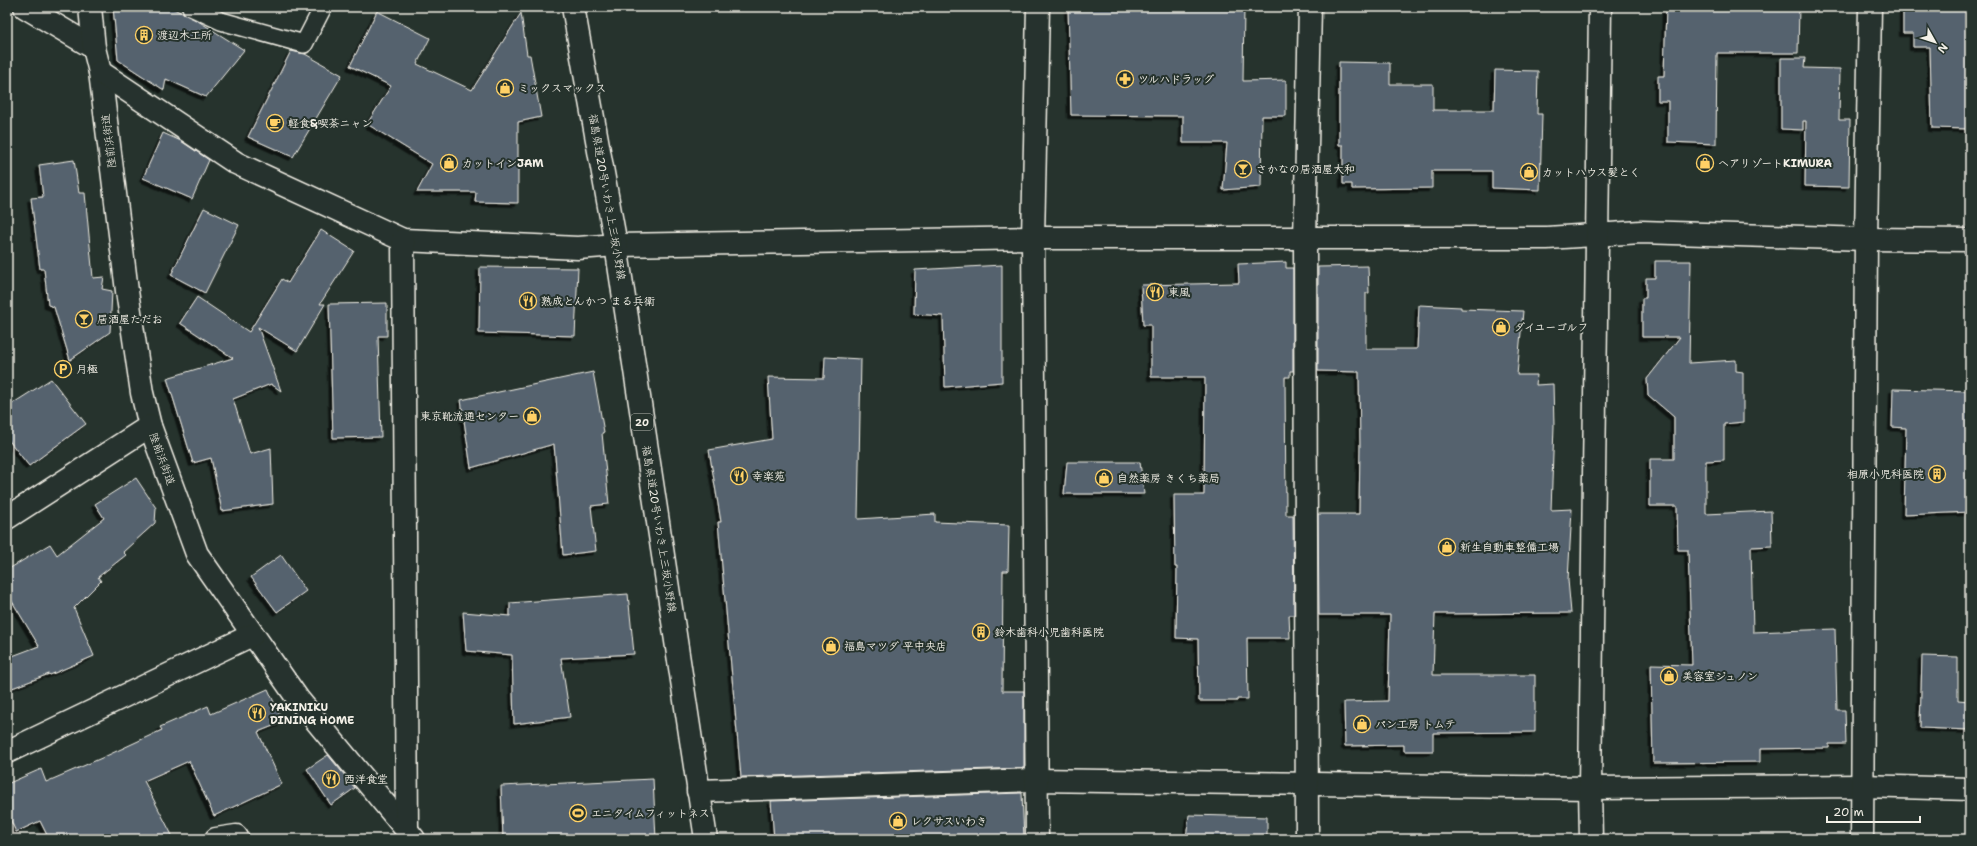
<svg xmlns="http://www.w3.org/2000/svg" width="1977" height="846" font-family="'Shantell Sans','Klee One',sans-serif">
	<style>
		.building { fill: #54626e; stroke: #f4f1e8; filter: url(#shadow) }
		.lines { fill: none; stroke-linecap: round; stroke-linejoin: round }
		.lane-casing { stroke: #f4f1e8; stroke-width: 20 }
		.street-casing { stroke: #f4f1e8; stroke-width: 25 }
		.secondary-casing { stroke: #f4f1e8; stroke-width: 25 }
		.primary-casing { stroke: #f4f1e8; stroke-width: 25 }
		.lane { stroke: #26332d; stroke-width: 17 }
		.street { stroke: #26332d; stroke-width: 22 }
		.secondary { stroke: #26332d; stroke-width: 22 }
		.primary { stroke: #26332d; stroke-width: 22 }
		.labels { text-anchor: middle; dominant-baseline: central; stroke-width: 4; stroke-linejoin: round; paint-order: stroke }
		.shield { fill: #26332d; stroke: #b6b8b0; stroke-width: 1 }
		.shield-label { font-size: 10px; font-weight: bold; fill: #f4f1e8 }
		.poi-label { font-size: 11px; font-weight: bold; fill: #f4f1e8; stroke: #26332d; text-anchor: start }
		.street-label { font-size: 11px; fill: #f4f1e8; stroke: #26332d }
	</style>
	<defs>
		<filter id="shadow"><feDropShadow dx="-3.5" dy="3.5" stdDeviation="0" flood-color="#0009"/></filter>
	</defs>
	<rect width="100%" height="100%" fill="#26332d"/>
	<filter id="ink" filterUnits="userSpaceOnUse"><feTurbulence type="fractalNoise" baseFrequency=".025" numOctaves="2"/><feDisplacementMap in="SourceGraphic" scale="8" xChannelSelector="R" yChannelSelector="G"/><feConvolveMatrix kernelMatrix="1 2 1 2 8 2 1 2 1" color-interpolation-filters="sRGB"/></filter>
	<g filter="url(#ink)">
		<!-- building -->
		<g class="building">
			<polygon points="113,7 170,7 198,21 244,50 206,97 166,79 164,90 118,60"/>
			<polygon points="1068,7 1244,7 1243,81 1286,80 1286,116 1262,116 1261,187 1223,190 1227,143 1183,143 1183,116 1071,115"/>
			<polygon points="1666,7 1799,7 1798,53 1717,53 1716,144 1668,142 1668,101 1658,101 1658,76 1664,76"/>
			<polygon points="1903,7 1970,7 1970,129 1932,128 1930,47 1913,47 1913,33 1903,33"/>
			<polygon points="377,11 430,38 417,64 472,90 521,13 527,55 530,55 541,117 518,122 518,203 475,202 476,192 417,192 432,164 367,124 391,86 350,66"/>
			<polygon points="291,51 305,54 342,75 293,157 248,137"/>
			<polygon points="1781,58 1805,58 1804,68 1840,69 1839,120 1850,120 1849,187 1805,186 1806,121 1803,121 1803,130 1781,129"/>
			<polygon points="1339,62 1390,63 1390,84 1433,84 1433,110 1494,110 1495,70 1538,71 1537,114 1542,114 1540,190 1492,188 1492,171 1432,171 1432,188 1352,189 1352,184 1343,184 1343,145 1339,145"/>
			<polygon points="163,133 181,141 209,160 192,199 143,178"/>
			<polygon points="74,160 79,193 85,193 93,278 104,277 102,289 112,291 110,332 70,360 54,307 48,305 44,269 40,269 31,198 43,197 39,165"/>
			<polygon points="204,208 239,225 205,293 171,275"/>
			<polygon points="321,230 354,251 320,304 325,304 297,351 258,327 281,391 271,384 233,399 250,454 271,448 273,504 222,511 211,458 193,463 167,378 233,358 180,323 197,297 249,332 282,279 288,283"/>
			<polygon points="1655,261 1691,261 1689,363 1736,360 1736,371 1743,372 1743,422 1724,424 1724,460 1706,461 1706,514 1771,511 1772,546 1751,547 1753,632 1835,629 1837,710 1845,710 1846,744 1829,744 1829,748 1760,749 1760,762 1653,763 1651,664 1692,665 1688,550 1678,550 1677,506 1650,506 1650,459 1674,459 1674,417 1648,395 1647,379 1680,337 1642,337 1642,298 1646,298 1646,278 1655,278"/>
			<polygon points="1286,262 1286,268 1293,268 1293,371 1290,371 1290,377 1285,377 1286,515 1293,515 1294,615 1289,615 1290,638 1247,638 1248,699 1237,699 1237,701 1199,701 1198,639 1176,638 1177,567 1175,567 1174,495 1204,495 1205,377 1151,377 1151,325 1143,325 1141,285 1239,283 1238,264"/>
			<polygon points="1002,265 1002,382 945,387 943,316 914,314 915,270"/>
			<polygon points="1368,266 1369,293 1366,293 1366,349 1417,349 1419,305 1461,307 1461,309 1523,311 1517,375 1537,375 1536,385 1553,384 1554,426 1551,510 1572,509 1568,580 1571,613 1435,614 1433,675 1535,675 1535,732 1433,733 1433,751 1404,751 1404,745 1345,746 1344,702 1388,701 1390,615 1319,615 1318,514 1359,514 1360,446 1359,372 1318,371 1318,267"/>
			<polygon points="480,267 578,268 575,336 479,333"/>
			<polygon points="387,303 387,336 378,336 381,437 333,438 329,304"/>
			<polygon points="825,357 861,359 858,519 935,514 935,522 1009,525 1008,571 1003,571 1002,691 1024,691 1024,768 741,777 718,522 721,522 709,450 772,439 768,377 824,378"/>
			<polygon points="593,372 604,432 602,433 609,504 591,506 596,551 563,555 554,444 471,468 461,400"/>
			<polygon points="51,379 86,424 29,466 7,438 7,407"/>
			<polygon points="1893,389 1970,391 1970,512 1904,515 1906,428 1892,427"/>
			<polygon points="1067,462 1140,462 1144,494 1064,494"/>
			<polygon points="136,478 156,508 155,523 123,552 126,555 98,577 101,581 74,608 94,656 50,675 49,674 7,690 7,658 39,646 7,593 7,570 50,544 57,555 104,518 95,504"/>
			<polygon points="281,555 306,591 277,612 251,577"/>
			<polygon points="628,594 634,654 561,658 570,717 514,724 512,655 466,651 463,612 510,616 510,603"/>
			<polygon points="1922,656 1958,657 1958,700 1970,701 1970,730 1920,728"/>
			<polygon points="268,689 283,722 258,732 282,784 214,816 189,761 144,781 174,839 49,839 40,821 16,832 7,812 7,784 41,769 46,782 104,757 162,730 160,727 208,706 211,714"/>
			<polygon points="328,755 355,788 331,805 307,769"/>
			<polygon points="653,779 656,839 503,839 501,786"/>
			<polygon points="1022,793 1024,839 774,839 771,801"/>
			<polygon points="1189,815 1267,817 1267,839 1186,839"/>
		</g>
		<g class="lines">
			<!-- lane casing -->
			<g class="lane-casing">
				<polyline id="lane" points="191,7 221,21 304,44 323,7"/>
			</g>
			<!-- street casing -->
			<g class="street-casing">
				<g id="street">
					<polyline points="25,7 94,48"/>
					<polyline points="90,7 94,48 100,72 127,291 142,393 150,426 197,554 298,699 414,839"/>
					<polyline points="100,72 236,163 403,240 578,248 616,245"/>
					<polyline points="403,240 407,829"/>
					<polyline points="7,518 150,426"/>
					<polyline points="7,752 252,635"/>
					<polyline points="698,791 1035,780 1590,788 1861,786 1970,789"/>
					<polyline points="216,839 236,836 238,839"/>
					<polyline points="1037,839 1033,238 1038,7"/>
					<polyline points="1307,839 1305,239 1310,7"/>
					<polyline points="1862,839 1866,239 1870,7"/>
				</g>
			</g>
			<!-- secondary casing -->
			<g class="secondary-casing">
				<g id="secondary">
					<polyline points="616,245 1033,238 1547,238 1641,232 1866,239 1970,240"/>
					<polyline points="1591,839 1590,788 1600,7"/>
				</g>
			</g>
			<!-- primary casing -->
			<g class="primary-casing">
				<polyline id="primary" points="573,7 616,245 706,839"/>
			</g>
			<!-- lane -->
			<use href="#lane" class="lane"/>
			<!-- street -->
			<use href="#street" class="street"/>
			<!-- secondary -->
			<use href="#secondary" class="secondary"/>
			<!-- primary -->
			<use href="#primary" class="primary"/>
		</g>
	</g>
	<!-- icons -->
	<defs>
		<g id="building-ring" transform="scale(0.9)"><circle r="9.5" fill="#26332d" stroke="#ffd166" stroke-width="1.5"/><path d="M-4-6H4V6H1V3H-1V6H-4ZM-2.5-4.3h1.7v1.8h-1.7ZM.8-4.3h1.7v1.8H.8ZM-2.5-1h1.7V.8h-1.7ZM.8-1h1.7V.8H.8Z" fill="#ffd166"/></g>
		<g id="pharmacy-ring" transform="scale(0.9)"><circle r="9.5" fill="#26332d" stroke="#ffd166" stroke-width="1.5"/><path d="M-2-6h4v4h4v4h-4v4h-4v-4h-4v-4h4Z" fill="#ffd166"/></g>
		<g id="shop-ring" transform="scale(0.9)"><circle r="9.5" fill="#26332d" stroke="#ffd166" stroke-width="1.5"/><path d="M-5-2.5h2.3a2.7 3.5 0 0 1 5.4 0H5L5.5 6h-11ZM-1.5-2.5h3a1.5 2.3 0 0 0-3 0Z" fill="#ffd166"/></g>
		<g id="cafe-ring" transform="scale(0.9)"><circle r="9.5" fill="#26332d" stroke="#ffd166" stroke-width="1.5"/><path d="M-5.5-4.5H6V0H3Q3 3.5 0 3.5H-2.5Q-5.5 3.5-5.5 0ZM3-3.2v2h1.7v-2ZM-6 4.5H4V6H-6Z" fill="#ffd166"/></g>
		<g id="bar-ring" transform="scale(0.9)"><circle r="9.5" fill="#26332d" stroke="#ffd166" stroke-width="1.5"/><path d="M-6-5H6L.8 .8V4.5H3.5V6h-7V4.5H-.8V.8Z" fill="#ffd166"/></g>
		<g id="restaurant-ring" transform="scale(0.9)"><circle r="9.5" fill="#26332d" stroke="#ffd166" stroke-width="1.5"/><path d="M-5-6h1v4h1v-4h1v4h1v-4h1v5L-1.5 .5V6h-2V.5L-5-1ZM5-6V6H3V1.5H1.5Q1.5-4 5-6Z" fill="#ffd166"/></g>
		<g id="parking-ring" transform="scale(0.9)"><circle r="9.5" fill="#26332d" stroke="#ffd166" stroke-width="1.5"/><path d="M-3.5-5.5H1a3.5 3.5 0 0 1 0 7H-1V5.5H-3.5ZM-1-3.4V-.6H.8a1.4 1.4 0 0 0 0-2.8Z" fill="#ffd166"/></g>
		<g id="stadium-ring" transform="scale(0.9)"><circle r="9.5" fill="#26332d" stroke="#ffd166" stroke-width="1.5"/><path d="M0-5a6.5 5 0 1 0 0 10a6.5 5 0 1 0 0-10ZM-3.5-1.8h7v3.6h-7Z" fill="#ffd166"/></g>
	</defs>
	<g fill-rule="evenodd">
		<use href="#building-ring" x="144" y="35"/>
		<use href="#pharmacy-ring" x="1125" y="79"/>
		<use href="#shop-ring" x="505" y="88"/>
		<use href="#cafe-ring" x="275" y="123"/>
		<use href="#shop-ring" x="449" y="163"/>
		<use href="#shop-ring" x="1705" y="163"/>
		<use href="#bar-ring" x="1243" y="169"/>
		<use href="#shop-ring" x="1529" y="172"/>
		<use href="#restaurant-ring" x="1155" y="292"/>
		<use href="#restaurant-ring" x="528" y="301"/>
		<use href="#bar-ring" x="84" y="319"/>
		<use href="#shop-ring" x="1501" y="327"/>
		<use href="#parking-ring" x="63" y="369"/>
		<use href="#shop-ring" x="532" y="416"/>
		<use href="#building-ring" x="1937" y="474"/>
		<use href="#restaurant-ring" x="739" y="476"/>
		<use href="#shop-ring" x="1104" y="478"/>
		<use href="#shop-ring" x="1447" y="547"/>
		<use href="#building-ring" x="981" y="632"/>
		<use href="#shop-ring" x="831" y="646"/>
		<use href="#shop-ring" x="1669" y="676"/>
		<use href="#restaurant-ring" x="257" y="713"/>
		<use href="#shop-ring" x="1362" y="724"/>
		<use href="#restaurant-ring" x="331" y="779"/>
		<use href="#stadium-ring" x="578" y="813"/>
		<use href="#shop-ring" x="898" y="821"/>
	</g>
	<g class="labels">
		<!-- shield labels -->
		<rect class="shield" x="631" y="414" width="22" height="16" rx="3"/>
		<g class="shield-label">
			<text x="642" y="422">20</text>
		</g>
		<!-- poi labels -->
		<g class="poi-label">
			<text x="157" y="35">渡辺木工所</text>
			<text x="1138" y="79">ツルハドラッグ</text>
			<text x="518" y="88">ミックスマックス</text>
			<text x="288" y="123">軽食&amp;喫茶ニャン</text>
			<text x="462" y="163">カットインJAM</text>
			<text x="1718" y="163">ヘアリゾートKIMURA</text>
			<text x="1256" y="169">さかなの居酒屋大和</text>
			<text x="1542" y="172">カットハウス髪とく</text>
			<text x="1168" y="292">東風</text>
			<text x="541" y="301">熟成とんかつ まる兵衛</text>
			<text x="97" y="319">居酒屋ただお</text>
			<text x="1514" y="327">ダイユーゴルフ</text>
			<text x="76" y="369">月極</text>
			<text x="519" y="416" text-anchor="end">東京靴流通センター</text>
			<text x="1924" y="474" text-anchor="end">相原小児科医院</text>
			<text x="752" y="476">幸楽苑</text>
			<text x="1117" y="478">自然薬房 きくち薬局</text>
			<text x="1460" y="547">新生自動車整備工場</text>
			<text x="994" y="632">鈴木歯科小児歯科医院</text>
			<text x="844" y="646">福島マツダ 平中央店</text>
			<text x="1682" y="676">美容室ジュノン</text>
			<text x="270" y="707">YAKINIKU<tspan x="270" dy="13">DINING HOME</tspan></text>
			<text x="1375" y="724">パン工房 トムテ</text>
			<text x="344" y="779">西洋食堂</text>
			<text x="591" y="813">エニタイムフィットネス</text>
			<text x="911" y="821">レクサスいわき</text>
		</g>
		<!-- street labels -->
		<g class="street-label">
			<text transform="translate(109 141) rotate(-97)">陸前浜街道</text>
			<text transform="translate(607 197) rotate(80)">福島県道20号いわき上三坂小野線</text>
			<text transform="translate(162 459) rotate(70)">陸前浜街道</text>
			<text transform="translate(659 529) rotate(81)">福島県道20号いわき上三坂小野線</text>
		</g>
	</g>
	<!-- margin -->
	<rect width="1977" height="846" fill="none" stroke="#26332d" stroke-width="24"/>
	<rect x="12" y="12" width="1953" height="822" fill="none" stroke="#f4f1e8" stroke-width="1.5" filter="url(#ink)"/>
	<!-- north arrow -->
	<g transform="translate(1935 42) rotate(129)" stroke="#26332d" stroke-width="3" paint-order="stroke">
	<path d="M0-3L7 15L0 10L-7 15Z" fill="#f4f1e8"/>
	<text y="-6" font-size="11" font-weight="bold" text-anchor="middle" fill="#f4f1e8">N</text>
	</g>
	<!-- scale -->
	<path d="M1827 816v6h93v-6" fill="none" stroke="#f4f1e8" stroke-width="2"/>
	<text x="1833" y="816" font-size="12" fill="#f4f1e8" stroke="#26332d" stroke-width="3" paint-order="stroke">20 m</text>
</svg>
